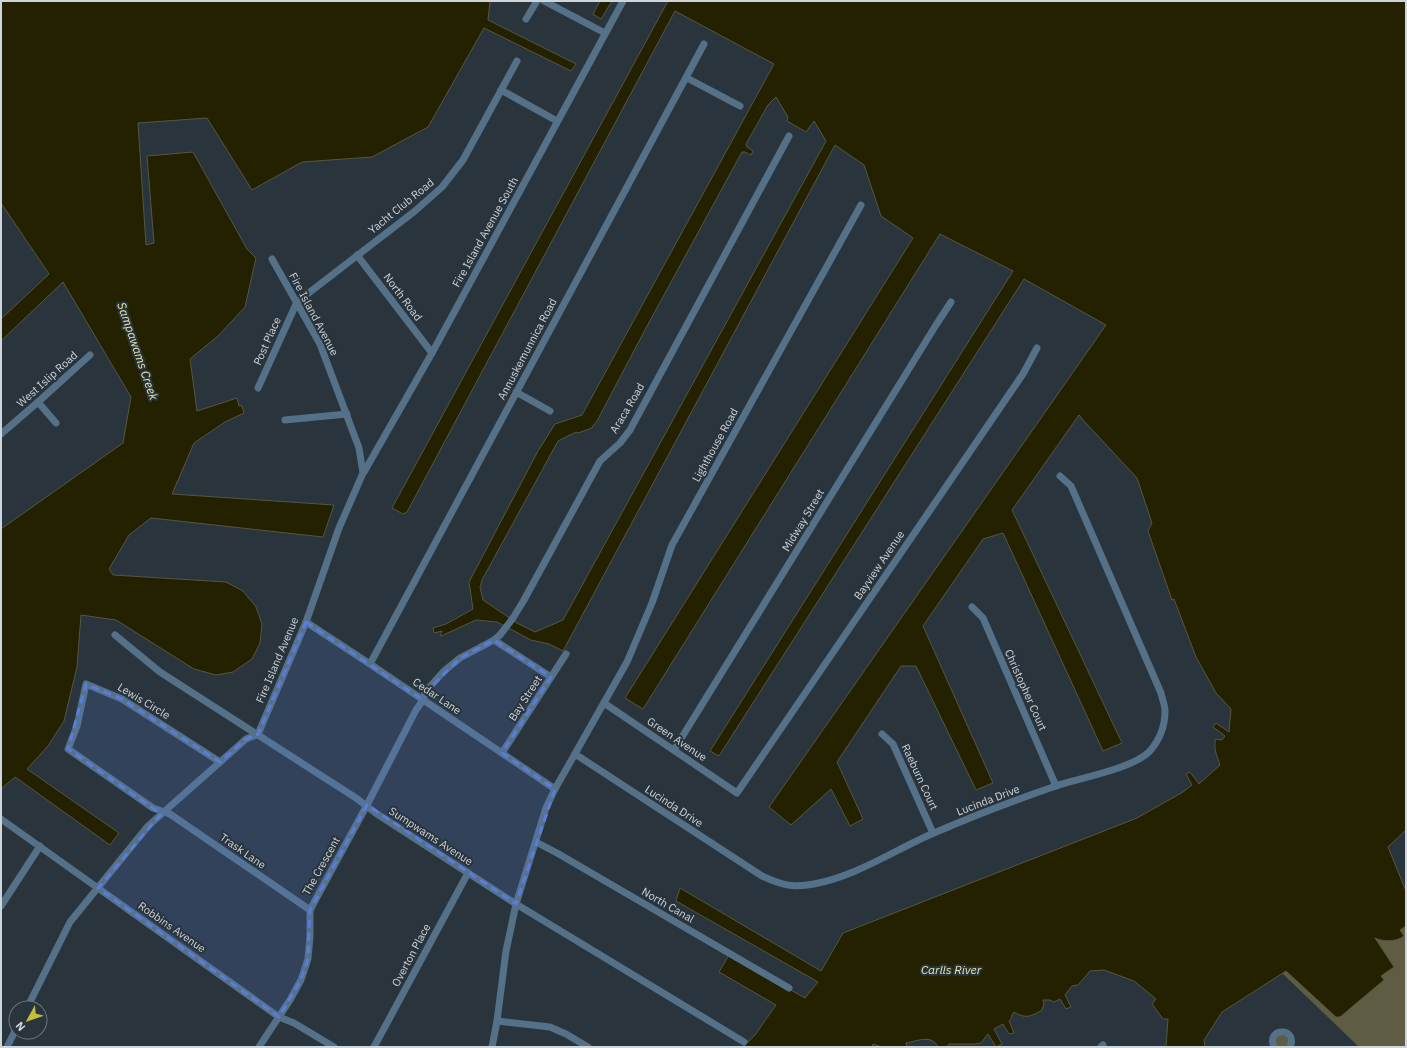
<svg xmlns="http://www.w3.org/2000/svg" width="1407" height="1048" font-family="'IBM Plex Sans',sans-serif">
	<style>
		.green { fill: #5e5d43 }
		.water { fill: #232100; stroke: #565742; fill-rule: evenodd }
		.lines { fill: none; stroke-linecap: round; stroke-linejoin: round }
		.minor { stroke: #547188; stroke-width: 7 }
		.marked { fill: #5b7dd9; fill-opacity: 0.2; stroke: #5b7dd9; stroke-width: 3; stroke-dasharray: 8 5; stroke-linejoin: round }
		.labels { text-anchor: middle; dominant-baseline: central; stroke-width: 4; stroke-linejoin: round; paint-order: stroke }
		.street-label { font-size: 11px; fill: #ced5db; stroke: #29343d }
		.water-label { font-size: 12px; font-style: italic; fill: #eae8a9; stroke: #29343d }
	</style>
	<rect width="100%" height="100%" fill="#29343d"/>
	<!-- green -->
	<g class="green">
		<polygon points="1406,920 1406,1047 1359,1047 1282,973 1286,970 1336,1017 1384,980 1381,976 1375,937"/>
		<polygon points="1276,1035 1289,1036 1289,1047 1275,1047"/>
	</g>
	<!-- water -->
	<g class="water">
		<polygon points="1,1 490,1 488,20 576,64 571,71 484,28 428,127 372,157 302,162 252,190 207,118 138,123 146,245 154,243 147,156 193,152 247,249 256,258 245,307 218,336 190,359 197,411 237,398 239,406 242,406 244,413 225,422 194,443 172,494 334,505 323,537 151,518 129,535 109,569 113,575 226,582 243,591 256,607 262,624 260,643 252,659 233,672 216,675 194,669 116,620 81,615 77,667 64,721 48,746 27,769 119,833 110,845 15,777 1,789 1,529 123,443 131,397 63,282 1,341 1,319 49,274 1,203"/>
		<polygon points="600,1 612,1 601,19 593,14"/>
		<path d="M668,1H1406V830L1388,847L1406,891V926L1400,930L1404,936C1396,942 1384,942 1375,938L1394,967L1381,976L1384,980L1340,1017H1336L1286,971L1222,1012L1204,1040L1205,1047H1166L1168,1019H1163L1152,1004L1156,999L1134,981L1104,970L1090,971L1078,985L1072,986L1065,995L1071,1007L1066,1009L1060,999L1054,1002L1050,1000H1043L1044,1004L1042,1010C1030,1017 1026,1019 1014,1012L1012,1015L1011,1019L1009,1021L1014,1033L1009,1034L1003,1024L994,1029L1002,1044L996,1047L988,1034L981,1043L975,1044H949L946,1047H938C932,1034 917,1041 906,1043L907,1047H882L873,1044L872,1047H743L755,1035L776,1005L719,972L729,955L805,998L818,982L676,901L680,888L821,971L843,933L1137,818L1183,792L1192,785L1186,774L1190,772L1199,784L1220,765L1215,750V739L1222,740L1225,736L1213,727L1216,723L1229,732L1231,709L1216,693L1196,657L1174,599L1172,600L1148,531L1152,523L1137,478L1083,420L1079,415L1012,510L1122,743L1103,751L1003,533L983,539L923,626L993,783L976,790L916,666H901L837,762L863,819L850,826L831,789L791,825L769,807L1106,325L1024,279L719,756L710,751L1013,271L940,234L643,709L625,698L913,238L881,216L864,165L835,145L563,651L549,644L531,640L497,622L476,620L441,636H440L442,631L434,633L433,628L446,624L473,609L469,582L538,451L555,424L582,415L774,64L675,11L407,512L403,514L392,508ZM776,97L788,117L787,121L806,132L814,121L826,141L563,620L535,632L517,623L483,600L480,587L482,580L558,441L576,432L578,433L592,428V427L597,421L646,328L742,152H745L751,155L753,151L747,147L746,144L768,105Z"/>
	</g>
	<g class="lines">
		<!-- minor -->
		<g class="minor">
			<polyline points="544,1 605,33"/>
			<polyline points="526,19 537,1"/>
			<polyline points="687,78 740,106"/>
			<polyline points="501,90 557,121"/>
			<polyline points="357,255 432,353"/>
			<polyline points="258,388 297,302 415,211 442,187 463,160 517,61"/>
			<polyline points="516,392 550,411"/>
			<polyline points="38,402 56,423"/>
			<polyline points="285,420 347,414"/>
			<polyline points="1,434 38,402 90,355"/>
			<polyline points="364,472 432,353 623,1"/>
			<polyline points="972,607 983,618 1056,786"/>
			<polyline points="306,622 370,664 555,789"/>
			<polyline points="115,635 160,672 356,798 377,814 516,904 744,1042"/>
			<polyline points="494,640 551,677"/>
			<polyline points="370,664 704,44"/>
			<polyline points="604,703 737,793 1023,374 1037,348"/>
			<polyline points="882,734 893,744 933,833"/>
			<polyline points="674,750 936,325 951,302"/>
			<polyline points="502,753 566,654"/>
			<path d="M575,754L762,876C781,885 792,888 814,884C857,876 894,850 934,833C973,816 1015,800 1056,786C1080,778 1131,769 1149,752C1159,741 1165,726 1165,711C1165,705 1162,698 1161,693L1071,486L1060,476"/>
			<polyline points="220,762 122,699 86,684 77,726 68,749 153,808 170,814 310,910"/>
			<polyline points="1,819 279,1017 294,1023 334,1047"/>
			<polyline points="536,842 557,853 789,988"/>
			<polyline points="1,906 40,846"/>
			<polyline points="27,1008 70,922 148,826 246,739 258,734 306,622 339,528 363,473 359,448 320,344 272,259"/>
			<polyline points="497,1021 550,1027 566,1034 588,1047"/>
			<polyline points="7,1047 16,1029"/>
			<polyline points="259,1047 290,1000 301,980 308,959 310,936 310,910 367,805 416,710 423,700 425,692 444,671 460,658 494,640 500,635 513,618 524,600 600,461 620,443 630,430 789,136"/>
			<polyline points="374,1047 468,873"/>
			<polyline points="492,1047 497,1021 506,951 516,904 546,808 555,789 627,662 652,603 672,545 861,205"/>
			<polyline points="1101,1047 1103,1045"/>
			<path d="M1274,1047C1265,1027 1299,1027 1290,1047"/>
		</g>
	</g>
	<!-- marked area -->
	<path class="marked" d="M306,622L420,698L460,658L494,640L551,677L502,753L555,789L516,904L367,805L310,910L308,959L301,980L279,1017L98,888L161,814L68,749L86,684L122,699L220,762L246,739L258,734Z"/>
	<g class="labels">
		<!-- street labels -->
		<g class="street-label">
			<text transform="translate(401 206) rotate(-39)">Yacht Club Road</text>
			<text transform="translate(485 232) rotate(-61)">Fire Island Avenue South</text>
			<text transform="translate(403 297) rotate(53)">North Road</text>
			<text transform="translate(314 314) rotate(62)">Fire Island Avenue</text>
			<text transform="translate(267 341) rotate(-66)">Post Place</text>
			<text transform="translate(527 349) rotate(-62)">Annuskemunnica Road</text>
			<text transform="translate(47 379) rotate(-42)">West Islip Road</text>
			<text transform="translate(627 408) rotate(-59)">Araca Road</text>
			<text transform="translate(715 445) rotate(-61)">Lighthouse Road</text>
			<text transform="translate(803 520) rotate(-59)">Midway Street</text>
			<text transform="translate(879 565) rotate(-56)">Bayview Avenue</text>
			<text transform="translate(277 660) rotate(-67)">Fire Island Avenue</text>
			<text transform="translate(1026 690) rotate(66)">Christopher Court</text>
			<text transform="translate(437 696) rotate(34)">Cedar Lane</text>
			<text transform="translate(525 698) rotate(-57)">Bay Street</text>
			<text transform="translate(144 701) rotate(31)">Lewis Circle</text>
			<text transform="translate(677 739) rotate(34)">Green Avenue</text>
			<text transform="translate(920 777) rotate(65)">Raeburn Court</text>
			<text transform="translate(988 800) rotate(-21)">Lucinda Drive</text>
			<text transform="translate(674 806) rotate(33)">Lucinda Drive</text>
			<text transform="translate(431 836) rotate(33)">Sumpwams Avenue</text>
			<text transform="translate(243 851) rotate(35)">Trask Lane</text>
			<text transform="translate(321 866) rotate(-61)">The Crescent</text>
			<text transform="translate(668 905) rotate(30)">North Canal</text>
			<text transform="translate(172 927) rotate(35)">Robbins Avenue</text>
			<text transform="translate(411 955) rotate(-62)">Overton Place</text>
		</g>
		<!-- water labels -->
		<g class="water-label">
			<text transform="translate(138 351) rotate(71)">Sampawams Creek</text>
			<text x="951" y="969">Carlls River</text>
		</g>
	</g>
	<!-- border -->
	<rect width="1407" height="1048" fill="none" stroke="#ced5db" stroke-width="4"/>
	<!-- north arrow -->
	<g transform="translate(28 1020) rotate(230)"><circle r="19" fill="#29343d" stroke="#6b747c"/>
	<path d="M0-3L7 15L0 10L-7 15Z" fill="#c3bd3e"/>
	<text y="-6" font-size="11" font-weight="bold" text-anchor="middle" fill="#ced5db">N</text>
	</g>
</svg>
